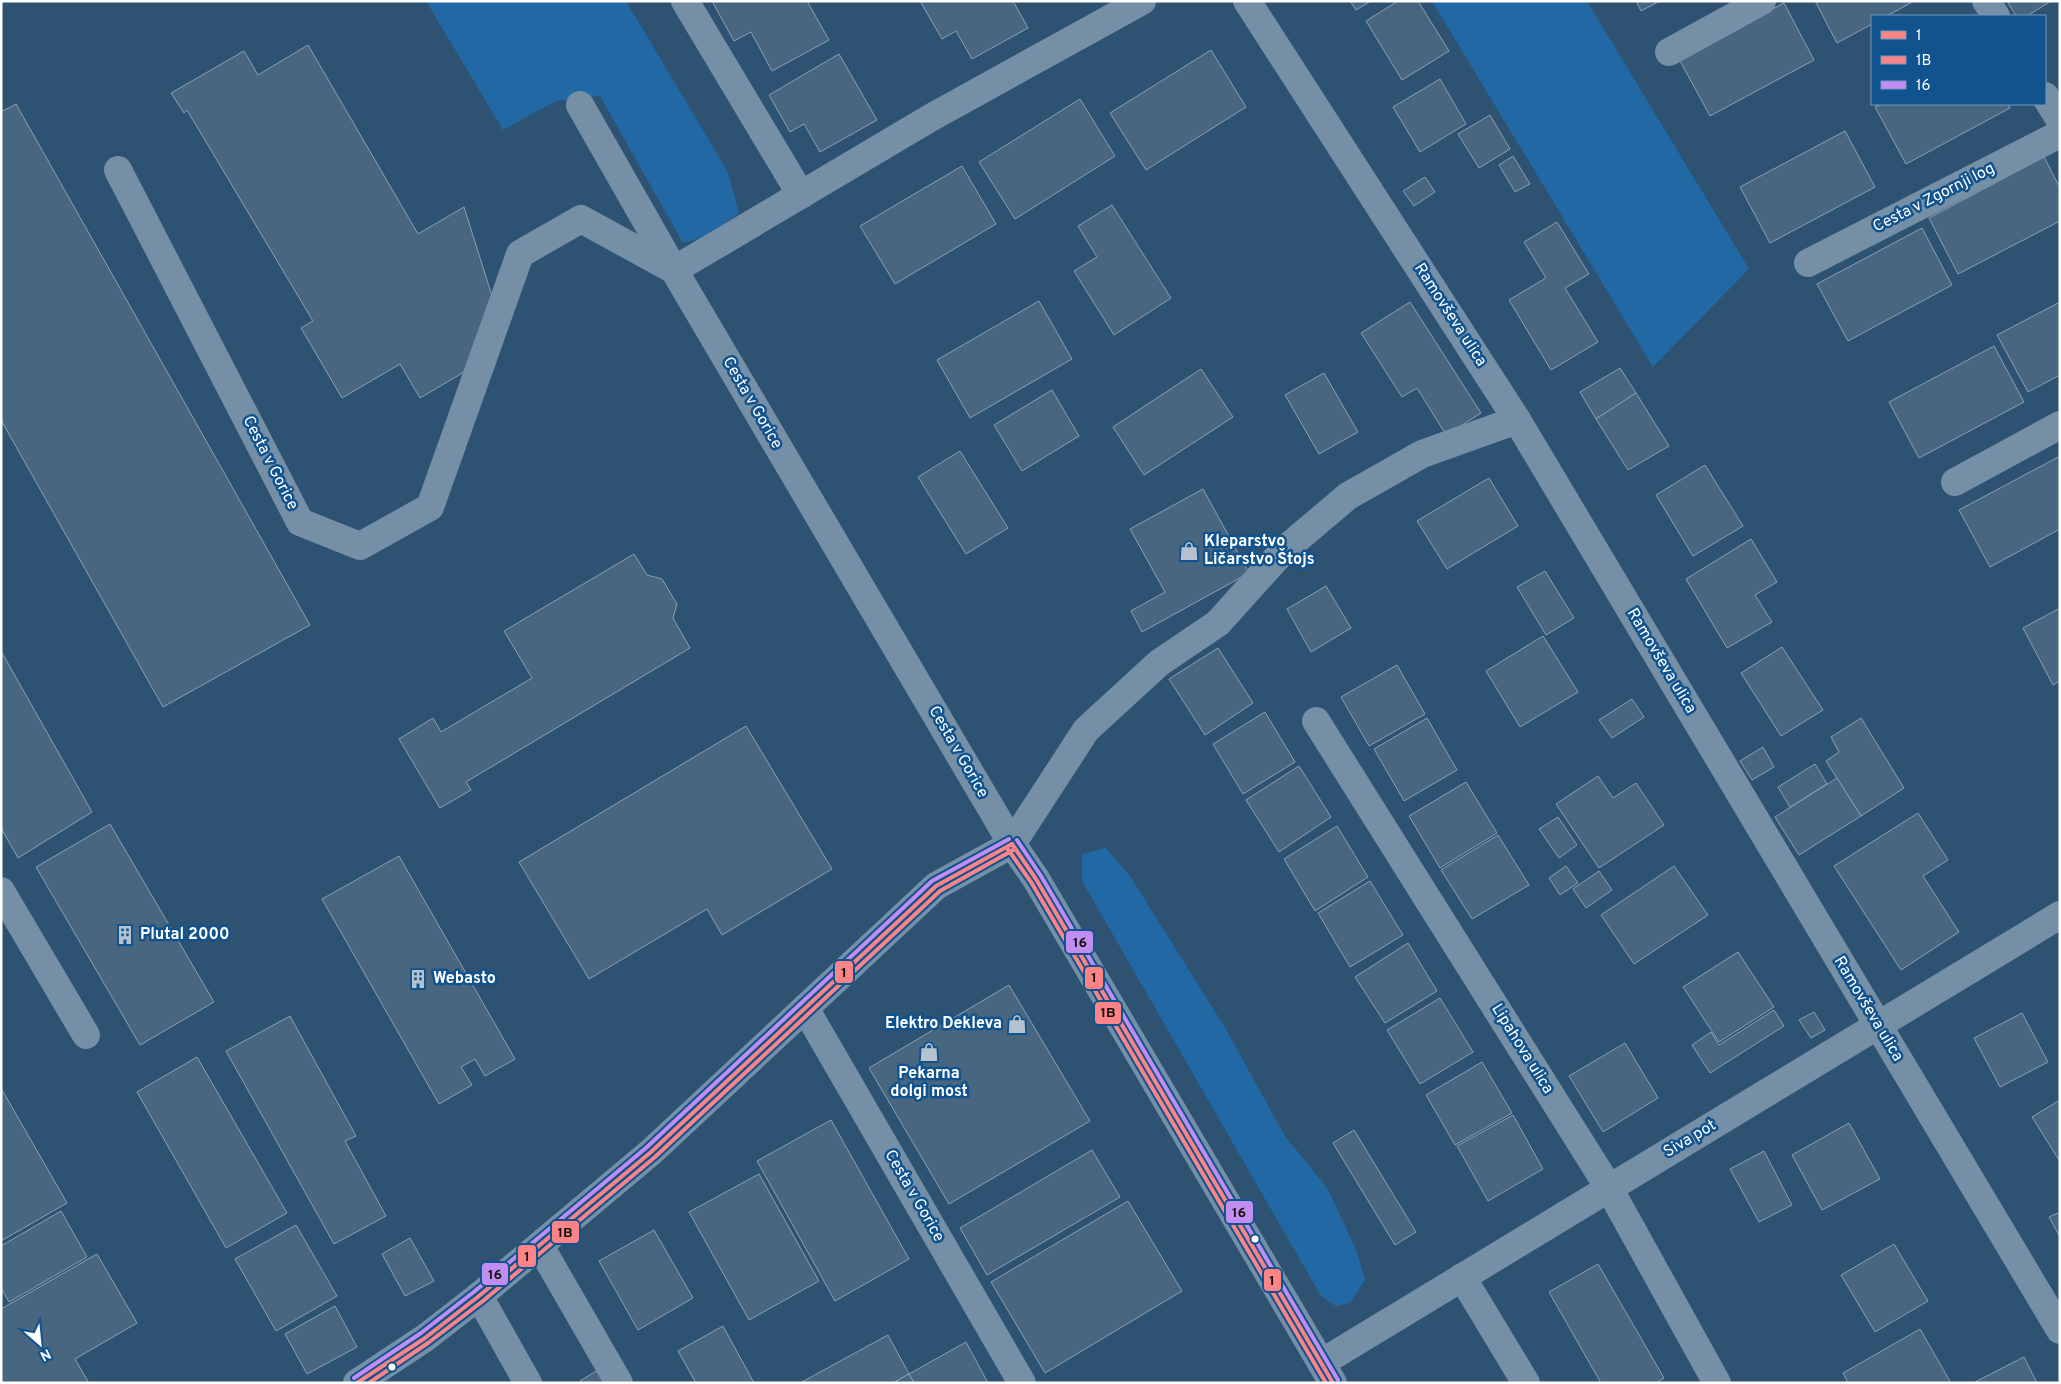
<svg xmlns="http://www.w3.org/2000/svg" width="2061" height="1384" font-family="Overpass,sans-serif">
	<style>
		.green { fill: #2268a5 }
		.building { fill: #496680; stroke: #8aa0b4 }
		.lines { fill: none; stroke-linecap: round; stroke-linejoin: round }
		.minor { stroke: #758fa6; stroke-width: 28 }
		.bus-1-casing { stroke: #11538f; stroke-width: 8 }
		.bus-2-casing { stroke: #11538f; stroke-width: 8 }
		.bus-3-casing { stroke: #11538f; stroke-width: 8 }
		.bus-1 { stroke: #fc8386; stroke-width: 4 }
		.bus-2 { stroke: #fc8386; stroke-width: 4 }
		.bus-3 { stroke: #c18df1; stroke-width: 4 }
		.bus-dot { fill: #fff; stroke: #11538f; stroke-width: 2 }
		.labels { text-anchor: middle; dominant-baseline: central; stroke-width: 5; stroke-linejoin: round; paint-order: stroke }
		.street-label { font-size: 16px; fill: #fff; stroke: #11538f }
		.poi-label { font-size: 16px; font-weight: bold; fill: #fff; stroke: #11538f; text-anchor: start }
		.line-badge { stroke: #11538f; stroke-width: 2 }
		.pale-badge-label { font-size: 14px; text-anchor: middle; font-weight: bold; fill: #111 }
	</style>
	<rect width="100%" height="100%" fill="#2e5272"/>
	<!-- green -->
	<g class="green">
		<path d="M426,1H626L728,172L739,213C721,227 705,238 683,243L600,96L556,101L503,130Z"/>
		<polygon points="1432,1 1587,1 1749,269 1653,367"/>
		<polygon points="1106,848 1130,876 1224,1026 1285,1136 1328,1189 1357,1252 1365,1280 1350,1303 1336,1306 1321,1296 1082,881 1082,854"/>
	</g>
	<!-- building -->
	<g class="building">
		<polygon points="712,1 807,1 829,40 772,71 751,32 734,41"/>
		<polygon points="920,1 1013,1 1028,28 972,59 956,31 942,39"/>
		<polygon points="1350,1 1371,1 1356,10"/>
		<polygon points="1398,1 1418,1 1449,51 1402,80 1366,21"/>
		<polygon points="1636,1 1660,1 1641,11"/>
		<polygon points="1815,1 1914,1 1887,16 1872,16 1872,24 1837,43"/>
		<polygon points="2007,1 2051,1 2027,16 2016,16"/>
		<polygon points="1784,3 1814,60 1710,116 1679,59"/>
		<polygon points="308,45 418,234 464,207 498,315 471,368 420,398 400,364 342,398 301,328 313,321 187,110 184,113 171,93 244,51 258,75"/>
		<polygon points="1211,50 1246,107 1146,170 1110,113"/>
		<polygon points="839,54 877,120 820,152 804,124 790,132 769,95"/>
		<polygon points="1440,79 1466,124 1420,152 1393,107"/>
		<polygon points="1080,99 1115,156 1015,219 979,162"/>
		<polygon points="16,104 310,625 163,707 1,420 1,112"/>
		<polygon points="1882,104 2008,104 2010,108 1906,164 1875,107"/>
		<polygon points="1490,115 1510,149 1479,168 1458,134"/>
		<polygon points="1845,131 1875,187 1770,243 1740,187"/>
		<polygon points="1513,156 1530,184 1515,192 1499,165"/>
		<polygon points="2044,157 2060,188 2060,221 1958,274 1929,218"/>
		<polygon points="962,166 996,224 895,284 860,226"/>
		<polygon points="1425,177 1435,192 1414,206 1403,191"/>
		<polygon points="1112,205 1171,298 1114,335 1074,271 1097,257 1078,226"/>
		<polygon points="1557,222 1589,274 1565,288 1598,342 1551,370 1509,300 1546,278 1524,242"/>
		<polygon points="1922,228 1952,285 1848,341 1817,284"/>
		<polygon points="1039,301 1072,359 970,418 937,360"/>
		<polygon points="1410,302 1481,413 1446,435 1417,388 1402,397 1361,333"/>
		<polygon points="2060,302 2060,375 2028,392 1997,335"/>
		<polygon points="1994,346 2024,402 1919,458 1889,402"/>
		<polygon points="1620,368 1636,393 1596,419 1580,392"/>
		<polygon points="1201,369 1233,417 1144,475 1113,427"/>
		<polygon points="1324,373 1358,432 1319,454 1285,395"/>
		<polygon points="1052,390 1079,436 1022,471 994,425"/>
		<polygon points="1636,393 1669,446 1628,470 1596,419"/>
		<polygon points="960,451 1008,528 966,554 918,477"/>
		<polygon points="2060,456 2060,529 1990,567 1959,510"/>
		<polygon points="1705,465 1743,526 1693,556 1656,495"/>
		<polygon points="1489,478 1518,526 1447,569 1417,521"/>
		<polygon points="1203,489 1249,573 1142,632 1131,611 1165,592 1130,529"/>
		<polygon points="1751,539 1777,582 1755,595 1772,622 1727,648 1686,579"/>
		<polygon points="634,554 647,575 662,579 677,604 673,618 690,648 466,782 471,790 440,808 399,739 433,718 441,732 532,678 504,631"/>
		<polygon points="1545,571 1574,618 1546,635 1517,587"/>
		<polygon points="1326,586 1351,628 1311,652 1287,609"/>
		<polygon points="2060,608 2060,681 2053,685 2023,628"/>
		<polygon points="1543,636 1578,692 1520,727 1486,671"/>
		<polygon points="1782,647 1823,710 1781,736 1741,673"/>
		<polygon points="1218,648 1253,703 1205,735 1169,679"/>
		<polygon points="1,651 92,812 18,858 1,828"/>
		<polygon points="1397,665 1425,714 1369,746 1341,697"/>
		<polygon points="1632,699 1644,717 1612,738 1599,720"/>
		<polygon points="1265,712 1295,762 1243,794 1213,744"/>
		<polygon points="1427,718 1457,770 1404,801 1374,749"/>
		<polygon points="1861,718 1904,788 1861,816 1826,761 1839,752 1831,737"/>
		<polygon points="746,726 832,869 722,935 707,909 589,979 519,862"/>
		<polygon points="1763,747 1774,767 1752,780 1740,761"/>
		<polygon points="1815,764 1827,784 1790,807 1778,787"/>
		<polygon points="1299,766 1331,817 1279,852 1246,800"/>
		<polygon points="1598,776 1613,798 1636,783 1664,825 1599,868 1556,804"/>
		<polygon points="1837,778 1861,816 1799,855 1775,817"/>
		<polygon points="1466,782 1497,833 1440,868 1409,816"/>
		<polygon points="1918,813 1948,860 1923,876 1959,932 1901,970 1834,866"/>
		<polygon points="1558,817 1577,845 1559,858 1539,829"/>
		<polygon points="110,824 214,1002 140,1045 36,867"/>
		<polygon points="1337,826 1368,877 1315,911 1284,859"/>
		<polygon points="1498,835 1529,885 1472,919 1441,870"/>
		<polygon points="399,856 515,1059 485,1076 475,1059 461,1067 472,1085 439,1104 322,899"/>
		<polygon points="1566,866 1578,883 1560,895 1549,878"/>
		<polygon points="1674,866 1708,915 1634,964 1601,915"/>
		<polygon points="1599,871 1612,890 1586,908 1573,889"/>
		<polygon points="1370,881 1403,935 1350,967 1318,913"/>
		<polygon points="1408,943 1437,991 1385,1023 1355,977"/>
		<polygon points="1738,952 1774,1007 1719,1042 1683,987"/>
		<polygon points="1009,985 1090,1121 949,1204 869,1068"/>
		<polygon points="1440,998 1473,1052 1420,1084 1387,1030"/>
		<polygon points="1774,1010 1784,1026 1710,1073 1692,1045 1711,1032 1719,1045"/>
		<polygon points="1814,1012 1825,1030 1811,1038 1799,1020"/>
		<polygon points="2022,1013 2048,1062 2000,1087 1974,1038"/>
		<polygon points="290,1016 356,1136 345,1141 386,1216 334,1244 226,1051"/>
		<polygon points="1625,1043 1658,1098 1603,1132 1569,1076"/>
		<polygon points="197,1057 287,1213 226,1248 137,1092"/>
		<polygon points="1482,1062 1512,1113 1455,1145 1426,1095"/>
		<polygon points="1,1088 67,1203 1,1241"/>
		<polygon points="2060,1100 2060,1159 2059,1160 2032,1117"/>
		<polygon points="1513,1115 1543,1169 1488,1201 1457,1146"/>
		<polygon points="831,1120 909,1259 835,1301 757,1161"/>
		<polygon points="1849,1123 1880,1179 1822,1210 1792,1155"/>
		<polygon points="1354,1130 1416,1232 1395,1245 1333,1143"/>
		<polygon points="1092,1150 1120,1197 987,1275 960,1228"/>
		<polygon points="1764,1151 1792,1205 1759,1222 1730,1169"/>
		<polygon points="759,1174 819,1281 749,1320 689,1212"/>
		<polygon points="1128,1201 1182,1291 1045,1373 991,1282"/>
		<polygon points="61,1211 87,1257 9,1302 1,1288 1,1246"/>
		<polygon points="2060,1212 2060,1237 2049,1217"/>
		<polygon points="296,1225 337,1296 276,1331 235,1259"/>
		<polygon points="654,1230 693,1298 638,1330 599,1261"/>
		<polygon points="410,1238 434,1281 405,1296 382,1254"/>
		<polygon points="1894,1244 1928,1301 1875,1332 1841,1275"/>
		<polygon points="97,1254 137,1323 75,1359 89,1383 1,1383 1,1309"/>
		<polygon points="1598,1264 1664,1378 1656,1383 1601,1383 1549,1292"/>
		<polygon points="335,1306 357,1347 307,1374 285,1334"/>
		<polygon points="723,1326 754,1383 696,1383 678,1351"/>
		<polygon points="1920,1329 1951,1383 1848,1383 1843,1373"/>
		<polygon points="888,1335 909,1374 893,1383 800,1383"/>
		<polygon points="966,1342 988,1383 914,1383 909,1374"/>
		<polygon points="2024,1357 2037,1383 1976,1383 1975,1382"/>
		<polygon points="598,1370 606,1383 581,1383 580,1381"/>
		<polygon points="909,1374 914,1383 893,1383"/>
	</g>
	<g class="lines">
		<!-- minor -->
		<g class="minor">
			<polyline points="685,1 801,195"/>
			<polyline points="1247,1 1517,420 2060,1330"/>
			<polyline points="1986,1 1996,16"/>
			<polyline points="1669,52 1762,1"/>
			<polyline points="2045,96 2060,120"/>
			<polyline points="580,105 674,270 932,117 1142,1"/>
			<polyline points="118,170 300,522 360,546 430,507 520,254 581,219 674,270 1012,844 1036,879 1333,1383"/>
			<polyline points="1808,263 2060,134"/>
			<polyline points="1955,482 2060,425"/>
			<polyline points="1316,721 1609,1188 1717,1383"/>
			<polyline points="1,891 86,1035"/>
			<polyline points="805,1008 1022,1383"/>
			<polyline points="540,1246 619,1383"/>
			<polyline points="1462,1277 1526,1383"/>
			<polyline points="479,1296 528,1383"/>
			<polyline points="1321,1363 2060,915"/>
			<polyline points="357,1383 425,1338 479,1296 651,1152 936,886 1012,844 1086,730 1159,663 1218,623 1283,551 1348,496 1422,454 1517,420"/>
		</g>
		<!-- bus-1 casing -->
		<g class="bus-1-casing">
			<g id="bus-1">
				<polyline points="1012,844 1036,879 1333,1383"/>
				<polyline points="357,1383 425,1338 479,1296 651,1152 936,886 1012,844"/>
			</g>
		</g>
		<!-- bus-2 casing -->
		<g class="bus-2-casing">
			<g id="bus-2">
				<polyline points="1007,848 1031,882 1326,1383"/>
				<polyline points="369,1383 428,1343 483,1301 655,1157 940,891 1015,849"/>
			</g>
		</g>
		<!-- bus-3 casing -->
		<g class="bus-3-casing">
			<g id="bus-3">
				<polyline points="1017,840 1041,876 1338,1380"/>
				<polyline points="354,1378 421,1333 475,1291 647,1147 932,881 1009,839"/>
			</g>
		</g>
		<!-- bus-1 -->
		<use href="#bus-1" class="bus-1"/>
		<!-- bus-2 -->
		<use href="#bus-2" class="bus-2"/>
		<!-- bus-3 -->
		<use href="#bus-3" class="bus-3"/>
	</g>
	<!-- icons -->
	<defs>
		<g id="shop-bare" transform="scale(1.5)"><path d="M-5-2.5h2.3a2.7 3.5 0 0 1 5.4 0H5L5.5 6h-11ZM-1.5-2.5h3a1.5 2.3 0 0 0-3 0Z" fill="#b6c2ce" stroke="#11538f" stroke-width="2.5" paint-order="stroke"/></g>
		<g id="building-bare" transform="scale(1.5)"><path d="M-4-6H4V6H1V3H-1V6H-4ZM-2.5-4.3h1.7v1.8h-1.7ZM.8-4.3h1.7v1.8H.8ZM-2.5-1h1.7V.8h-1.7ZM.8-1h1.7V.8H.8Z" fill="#b6c2ce" stroke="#11538f" stroke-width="2.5" paint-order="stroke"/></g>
	</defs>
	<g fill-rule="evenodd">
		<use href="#shop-bare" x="1189" y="551"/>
		<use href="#building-bare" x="125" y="935"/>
		<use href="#building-bare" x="418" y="979"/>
		<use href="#shop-bare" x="1017" y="1024"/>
		<use href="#shop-bare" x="929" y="1052"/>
	</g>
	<!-- markers -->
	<g class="bus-dot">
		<circle cx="1255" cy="1239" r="4.5"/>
		<circle cx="392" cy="1367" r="4.5"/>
	</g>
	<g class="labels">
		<!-- street labels -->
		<g class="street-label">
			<text transform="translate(1934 198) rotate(-27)">Cesta v Zgornji log</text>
			<text transform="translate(1450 315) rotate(57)">Ramovševa ulica</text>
			<text transform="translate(752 403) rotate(60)">Cesta v Gorice</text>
			<text transform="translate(270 463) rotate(63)">Cesta v Gorice</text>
			<text transform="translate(1661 661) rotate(59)">Ramovševa ulica</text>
			<text transform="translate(958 752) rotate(60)">Cesta v Gorice</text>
			<text transform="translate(1868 1009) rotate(59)">Ramovševa ulica</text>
			<text transform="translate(1522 1049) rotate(58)">Lipahova ulica</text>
			<text transform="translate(1690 1139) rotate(-31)">Siva pot</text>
			<text transform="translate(914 1196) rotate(60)">Cesta v Gorice</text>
		</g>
		<!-- poi labels -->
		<g class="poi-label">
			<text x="1204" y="542">Kleparstvo<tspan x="1204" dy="18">Ličarstvo Štojs</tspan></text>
			<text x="140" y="935">Plutal 2000</text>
			<text x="433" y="979">Webasto</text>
			<text x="1002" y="1024" text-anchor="end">Elektro Dekleva</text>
			<text x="929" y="1074" text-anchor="middle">Pekarna<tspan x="929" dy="18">dolgi most</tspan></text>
		</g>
	</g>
	<g class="line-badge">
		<rect x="1065" y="930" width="29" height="24" rx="5" fill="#c18df1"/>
		<rect x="834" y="960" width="20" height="24" rx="5" fill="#fc8386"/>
		<rect x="1084" y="966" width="20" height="24" rx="5" fill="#fc8386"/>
		<rect x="1094" y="1001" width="28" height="24" rx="5" fill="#fc8386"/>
		<rect x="1225" y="1200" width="29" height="24" rx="5" fill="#c18df1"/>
		<rect x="551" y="1220" width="29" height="24" rx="5" fill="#fc8386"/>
		<rect x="517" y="1244" width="20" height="24" rx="5" fill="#fc8386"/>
		<rect x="481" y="1262" width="28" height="24" rx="5" fill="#c18df1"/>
		<rect x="1263" y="1268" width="19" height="24" rx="5" fill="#fc8386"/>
	</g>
	<g class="pale-badge-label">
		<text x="1080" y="947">16</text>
		<text x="844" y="977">1</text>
		<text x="1094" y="982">1</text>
		<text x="1108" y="1017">1B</text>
		<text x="1239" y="1217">16</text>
		<text x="565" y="1237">1B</text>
		<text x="527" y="1261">1</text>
		<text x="495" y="1279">16</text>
		<text x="1272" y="1285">1</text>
	</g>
	<!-- border -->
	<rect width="2061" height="1384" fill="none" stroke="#ffffff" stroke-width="5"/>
	<!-- legend -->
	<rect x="1871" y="15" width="175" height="90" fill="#11538f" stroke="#7098bc"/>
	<rect x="1881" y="31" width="25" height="8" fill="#fc8386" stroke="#7098bc"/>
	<text x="1916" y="40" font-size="15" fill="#ffffff">1</text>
	<rect x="1881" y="56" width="25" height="8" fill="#fc8386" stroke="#7098bc"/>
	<text x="1916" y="65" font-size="15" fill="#ffffff">1B</text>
	<rect x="1881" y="81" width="25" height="8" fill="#c18df1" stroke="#7098bc"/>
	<text x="1916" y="90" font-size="15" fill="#ffffff">16</text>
	<!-- north arrow -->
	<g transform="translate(40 1344) rotate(153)" stroke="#11538f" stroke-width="4" paint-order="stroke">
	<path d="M0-4L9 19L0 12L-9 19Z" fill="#ffffff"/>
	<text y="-8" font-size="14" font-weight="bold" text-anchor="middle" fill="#ffffff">N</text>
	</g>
</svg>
